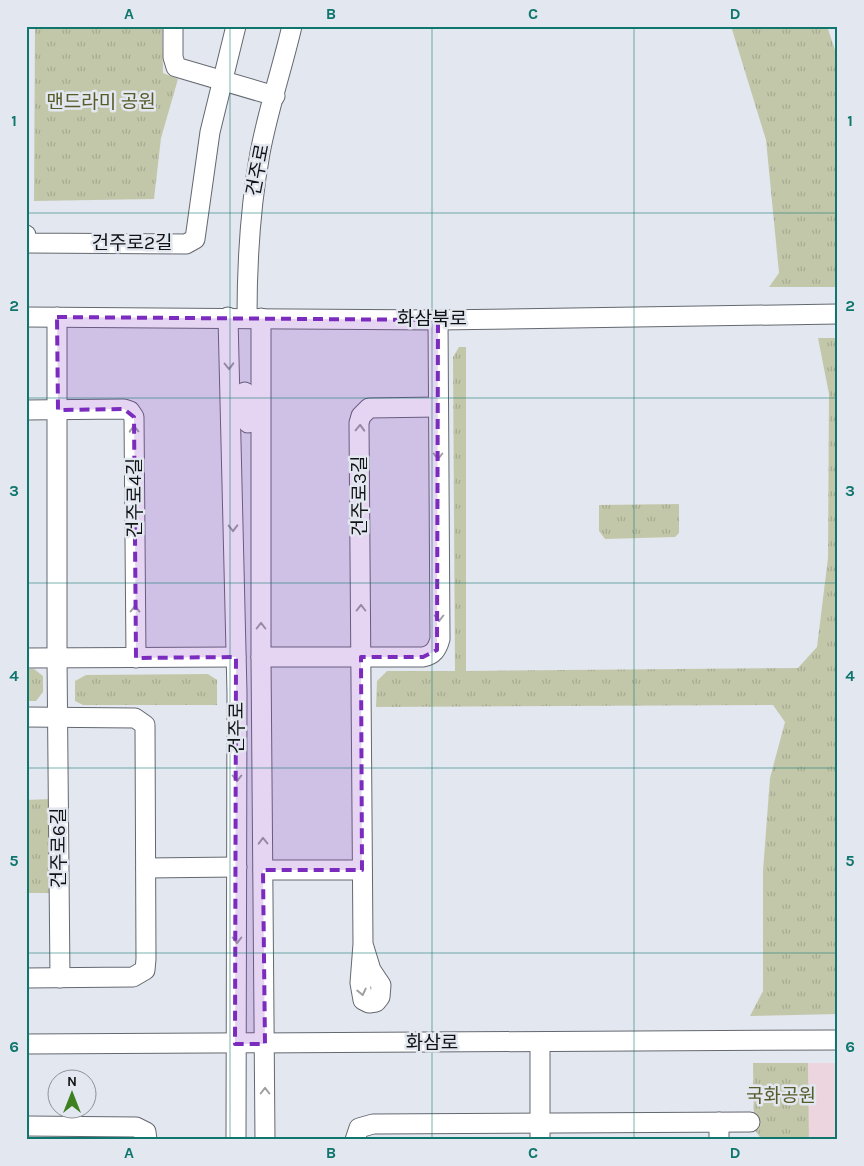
<svg xmlns="http://www.w3.org/2000/svg" width="864" height="1166" font-family="Karla,'Noto Sans KR',sans-serif">
	<style>
		.education { fill: #edd5df }
		.grass { fill: url(#grass-tufts) }
		.lines { fill: none; stroke-linecap: round; stroke-linejoin: round }
		.minor-casing { stroke: #646870; stroke-width: 21 }
		.minor { stroke: #fff; stroke-width: 19 }
		.oneway { stroke: #9fa0a1 }
		.marked { fill: #7b2cbf; fill-opacity: 0.2; stroke: #7b2cbf; stroke-width: 4; stroke-dasharray: 10 6; stroke-linejoin: round }
		.grid { fill: none; stroke: #0f766e; stroke-width: 1; stroke-opacity: 0.55 }
		.labels { text-anchor: middle; dominant-baseline: central; stroke-width: 5; stroke-linejoin: round; paint-order: stroke }
		.park-label { font-size: 19px; fill: #565b28; stroke: #e3e7ef }
		.street-label { font-size: 19px; fill: #101215; stroke: #e3e7ef }
		.neatline { fill: none; stroke: #0f766e; stroke-width: 2 }
		.grid-label { font-size: 16px; text-anchor: middle; font-weight: bold; fill: #0f766e }
	</style>
	<defs>
		<pattern id="grass-tufts" width="24" height="20" patternUnits="userSpaceOnUse" patternTransform="scale(1.25)"><rect width="24" height="20" fill="#c3c7aa"/><path d="M3 7l-1-3M5 7V3M7 7l1-3M15 17l-1-3M17 17v-4M19 17l1-3" fill="none" stroke="#a6aa91"/></pattern>
	</defs>
	<rect width="100%" height="100%" fill="#e3e7ef"/>
	<!-- education -->
	<polygon class="education" points="808,1063 838,1063 838,1140 809,1140"/>
	<!-- grass -->
	<g class="grass">
		<polygon points="35,26 162,26 163,73 178,79 161,138 154,199 34,201"/>
		<polygon points="731,26 827,26 838,59 838,287 769,287 779,273 766,140"/>
		<polygon points="818,338 838,338 838,1014 750,1016 763,991 763,871 770,778 785,722 773,705 376,707 377,681 387,671 455,671 453,357 459,347 466,347 466,671 798,668 817,647 828,558 829,394"/>
		<polygon points="679,504 679,533 675,537 605,539 599,531 599,505"/>
		<polygon points="26,669 34,669 43,676 43,692 36,701 26,701"/>
		<polygon points="208,674 217,680 217,705 83,705 75,701 75,681 86,675"/>
		<polygon points="51,799 51,893 26,893 26,800"/>
		<polygon points="753,1063 808,1063 809,1140 762,1140 754,1129"/>
	</g>
	<g class="lines">
		<!-- minor casing -->
		<g class="minor-casing">
			<g id="minor">
				<polyline points="173,26 173,57 176,67 275,96"/>
				<polyline points="26,235 26,243 186,244 195,239 210,132 236,26"/>
				<polyline points="26,317 438,320 838,314"/>
				<polyline points="57,317 57,658 60,978"/>
				<polyline points="228,317 237,693 236,1140"/>
				<path d="M247,317C247,261 250,208 260,153C268,110 282,69 292,26"/>
				<polyline points="261,318 261,657 265,1140"/>
				<polyline points="26,410 124,409 130,411 134,417 136,658"/>
				<polyline points="233,415 239,395 245,392 248,397 248,423"/>
				<path d="M261,657H423C433,655 437,650 440,639L438,320"/>
				<polyline points="26,658 236,657"/>
				<polyline points="26,717 135,718 145,725 146,959 145,970 133,977 26,978"/>
				<polyline points="146,868 237,867"/>
				<polyline points="263,870 362,870"/>
				<polyline points="363,944 371,970 381,985 380,997 376,1002 369,1003 363,1000 360,983 363,944 359,423 361,416 369,408 438,407"/>
				<polyline points="26,1044 838,1040"/>
				<polyline points="719,1122 719,1140"/>
				<polyline points="26,1126 136,1127 146,1132 147,1140"/>
				<polyline points="355,1140 359,1128 373,1124 750,1122"/>
				<polyline points="540,1140 540,1042"/>
			</g>
		</g>
		<!-- minor -->
		<use href="#minor" class="minor"/>
	</g>
	<!-- one-way arrows -->
	<defs><path id="oneway-chevron" d="M-2-3.5L2.5 0L-2 3.5" fill="none" stroke-width="1.6" stroke-linecap="round" stroke-linejoin="round" transform="scale(1.25)"/></defs>
	<g class="oneway">
		<use href="#oneway-chevron" transform="translate(229 366) rotate(89)"/>
		<use href="#oneway-chevron" transform="translate(360 428) rotate(-88)"/>
		<use href="#oneway-chevron" transform="translate(134 429) rotate(-92)"/>
		<use href="#oneway-chevron" transform="translate(438 456) rotate(90)"/>
		<use href="#oneway-chevron" transform="translate(233 528) rotate(89)"/>
		<use href="#oneway-chevron" transform="translate(361 608) rotate(-90)"/>
		<use href="#oneway-chevron" transform="translate(135 609) rotate(-90)"/>
		<use href="#oneway-chevron" transform="translate(439 618) rotate(90)"/>
		<use href="#oneway-chevron" transform="translate(261 626) rotate(-90)"/>
		<use href="#oneway-chevron" transform="translate(237 778) rotate(90)"/>
		<use href="#oneway-chevron" transform="translate(263 841) rotate(-91)"/>
		<use href="#oneway-chevron" transform="translate(237 940) rotate(90)"/>
		<use href="#oneway-chevron" transform="translate(362 992) rotate(77)"/>
		<use href="#oneway-chevron" transform="translate(265 1091) rotate(-90)"/>
	</g>
	<!-- marked area -->
	<path class="marked" d="M57,317L438,320L437,650L423,657H361L362,870H263L265,1044H235L236,657L136,658L134,417L124,409L58,410Z"/>
	<!-- grid -->
	<path class="grid" d="M230,26V1140M432,26V1140M634,26V1140M26,213H838M26,398H838M26,583H838M26,768H838M26,953H838"/>
	<g class="labels">
		<!-- park labels -->
		<g class="park-label">
			<text x="101" y="102">맨드라미 공원</text>
			<text x="781" y="1096">국화공원</text>
		</g>
		<!-- street labels -->
		<g class="street-label">
			<text transform="translate(258 170) rotate(-79)">건주로</text>
			<text x="132" y="243">건주로2길</text>
			<text x="432" y="319">화삼북로</text>
			<text transform="translate(360 496) rotate(-90)">건주로3길</text>
			<text transform="translate(135 498) rotate(-90)">건주로4길</text>
			<text transform="translate(237 728) rotate(-90)">건주로</text>
			<text transform="translate(59 848) rotate(-90)">건주로6길</text>
			<text x="432" y="1043">화삼로</text>
		</g>
	</g>
	<!-- border -->
	<rect width="864" height="1166" fill="none" stroke="#e3e7ef" stroke-width="55"/>
	<!-- north arrow -->
	<g transform="translate(72 1094)"><circle r="24" fill="#e3e7ef" stroke="#8f9298"/>
	<path d="M0-4L9 19L0 12L-9 19Z" fill="#3e7f20"/>
	<text y="-8" font-size="14" font-weight="bold" text-anchor="middle" fill="#101215">N</text>
	</g>
	<rect x="28" y="28" width="808" height="1110" class="neatline"/>
	<g class="grid-label">
		<text x="129" y="19">A</text>
		<text x="331" y="19">B</text>
		<text x="533" y="19">C</text>
		<text x="735" y="19">D</text>
		<text x="14" y="126">1</text>
		<text x="850" y="126">1</text>
		<text x="14" y="311">2</text>
		<text x="850" y="311">2</text>
		<text x="14" y="496">3</text>
		<text x="850" y="496">3</text>
		<text x="14" y="681">4</text>
		<text x="850" y="681">4</text>
		<text x="14" y="866">5</text>
		<text x="850" y="866">5</text>
		<text x="14" y="1052">6</text>
		<text x="850" y="1052">6</text>
		<text x="129" y="1158">A</text>
		<text x="331" y="1158">B</text>
		<text x="533" y="1158">C</text>
		<text x="735" y="1158">D</text>
	</g>
</svg>
